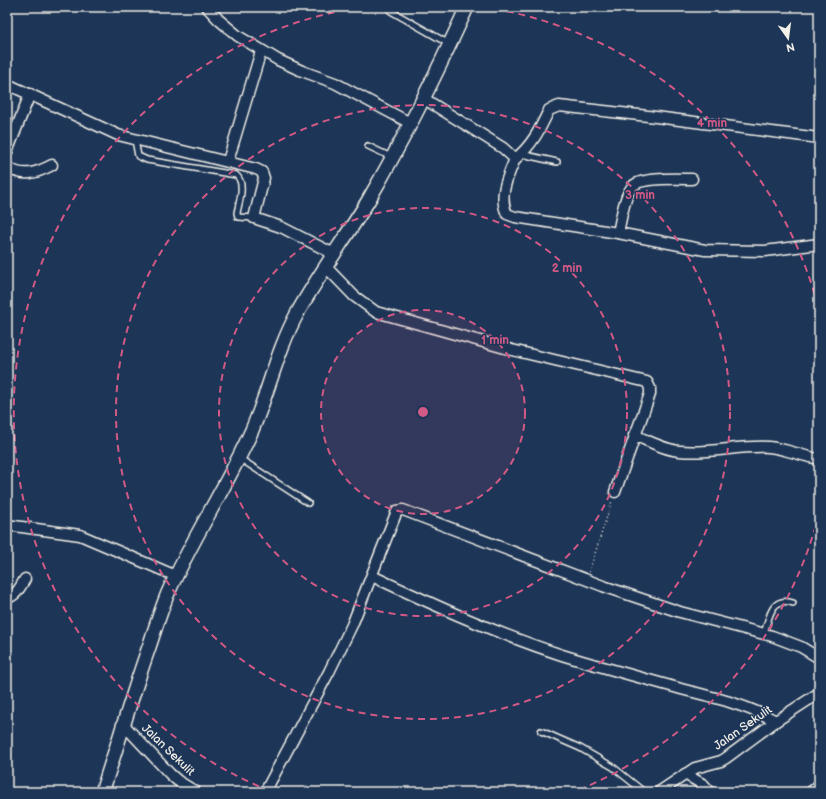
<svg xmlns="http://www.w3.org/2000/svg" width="826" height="799" font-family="'Balsamiq Sans',sans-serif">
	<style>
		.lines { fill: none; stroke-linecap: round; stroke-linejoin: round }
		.lane-casing { stroke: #f4f1e8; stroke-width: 8 }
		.street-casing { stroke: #f4f1e8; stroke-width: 13 }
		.secondary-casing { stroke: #f4f1e8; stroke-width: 16 }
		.path { stroke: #f4f1e8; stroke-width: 1.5; stroke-dasharray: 1 3; stroke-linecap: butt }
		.lane { stroke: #1d3557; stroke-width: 5 }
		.street { stroke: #1d3557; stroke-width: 10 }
		.secondary { stroke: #1d3557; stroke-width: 13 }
		.ring { fill: none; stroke: #d15985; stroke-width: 2; stroke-dasharray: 7 5 }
		.labels { text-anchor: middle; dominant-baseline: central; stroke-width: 3; stroke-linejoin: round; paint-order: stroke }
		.street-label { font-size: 12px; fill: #f4f1e8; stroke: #1d3557 }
		.centre { fill: #d15985; stroke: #1d3557; stroke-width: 2 }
		.ring-label { font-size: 12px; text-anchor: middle; font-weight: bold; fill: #d15985; stroke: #1d3557; stroke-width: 3; stroke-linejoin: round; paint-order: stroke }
	</style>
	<rect width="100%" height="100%" fill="#1d3557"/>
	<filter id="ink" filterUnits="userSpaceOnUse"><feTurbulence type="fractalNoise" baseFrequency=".025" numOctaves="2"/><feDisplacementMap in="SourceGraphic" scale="8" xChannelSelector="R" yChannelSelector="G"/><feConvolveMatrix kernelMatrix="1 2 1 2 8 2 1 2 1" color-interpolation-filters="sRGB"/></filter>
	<g filter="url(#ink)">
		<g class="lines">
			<!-- lane casing -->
			<g class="lane-casing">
				<g id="lane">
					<polyline points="388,7 391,11 449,44"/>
					<path d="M135,140L138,156L147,160L236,175C246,183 239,202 237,213L238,217L254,218"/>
					<polyline points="368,146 391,157"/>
					<polyline points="521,154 557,162"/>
					<polyline points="239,458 308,503"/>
					<path d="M764,633C769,619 771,595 793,603"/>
					<polyline points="541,731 580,748 613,767 644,792"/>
				</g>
			</g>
			<!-- street casing -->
			<g class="street-casing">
				<g id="street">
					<polyline points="207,7 219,20 238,36 278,60 302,71 335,83 410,123"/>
					<polyline points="7,84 118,135 256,169 262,172 264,178 254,218 281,227 334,254"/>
					<path d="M423,98L503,148L515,159C508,176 498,196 507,214L515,217L618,233L705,250L765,251L819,244"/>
					<polyline points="7,152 30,94"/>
					<path d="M515,159C532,146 540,129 549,110L559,106L648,116L819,138"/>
					<polyline points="228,161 261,51"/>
					<path d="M7,167C23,178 37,173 52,165"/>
					<path d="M618,233C621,220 624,195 633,186C641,177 679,179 692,179"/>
					<polyline points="326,267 354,296 376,312 512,350 647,382 650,388 650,394 615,492"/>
					<path d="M634,435C649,441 665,450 680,451C710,454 739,445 769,447C786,449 802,456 819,459"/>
					<polyline points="7,525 80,535 176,576"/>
					<path d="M372,576C434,605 497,634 562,655C601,667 642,678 681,689C714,697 746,705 776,721"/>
					<path d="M7,598C17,595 20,587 25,579"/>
					<polyline points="124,725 170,774 178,781 196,792"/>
					<polyline points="685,774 704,785 710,792"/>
					<polyline points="265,792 329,672 352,625 397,511 403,510 603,586 680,612 772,636 801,647 819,658"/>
					<polyline points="659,792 695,768 721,761 726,758 776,721 819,693"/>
					<polyline points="811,792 819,785"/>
				</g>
			</g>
			<!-- secondary casing -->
			<g class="secondary-casing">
				<path id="secondary" d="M102,792C118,744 132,695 149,647C155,629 161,610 168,593C193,537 227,486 252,430C269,391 277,350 298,312C319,274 345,239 368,201C404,139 437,73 467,7"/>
			</g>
			<!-- path -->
			<polyline class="path" points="589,572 612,501"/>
			<!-- lane -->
			<use href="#lane" class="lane"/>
			<!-- street -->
			<use href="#street" class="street"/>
			<!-- secondary -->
			<use href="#secondary" class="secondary"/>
		</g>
	</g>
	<!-- distance rings -->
	<circle cx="423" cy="412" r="102" fill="#d15985" fill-opacity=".12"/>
	<g class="ring">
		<circle cx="423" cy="412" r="102"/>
		<circle cx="423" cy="412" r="204"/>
		<circle cx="423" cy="412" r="307"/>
		<path d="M819 514A409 409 0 0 1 576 791M270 791A409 409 0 0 1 363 7M483 7A409 409 0 0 1 819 310"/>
	</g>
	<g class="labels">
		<!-- street labels -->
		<g class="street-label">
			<text transform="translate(743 728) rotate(-35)">Jalan Sekulit</text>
			<text transform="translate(168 750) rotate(44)">Jalan Sekulit</text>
		</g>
	</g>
	<circle cx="423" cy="412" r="6" class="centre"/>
	<g class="ring-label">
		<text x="712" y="127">4 min</text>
		<text x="640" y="199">3 min</text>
		<text x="567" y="272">2 min</text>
		<text x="495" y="344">1 min</text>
	</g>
	<!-- margin -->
	<rect width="826" height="799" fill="none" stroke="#1d3557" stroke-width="24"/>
	<rect x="12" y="12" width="802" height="775" fill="none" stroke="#f4f1e8" stroke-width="1.5" filter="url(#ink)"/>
	<!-- north arrow -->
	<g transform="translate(788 38) rotate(166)" stroke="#1d3557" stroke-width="3" paint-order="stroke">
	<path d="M0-3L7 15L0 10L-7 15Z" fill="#f4f1e8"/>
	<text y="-6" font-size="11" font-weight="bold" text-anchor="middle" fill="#f4f1e8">N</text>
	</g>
</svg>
